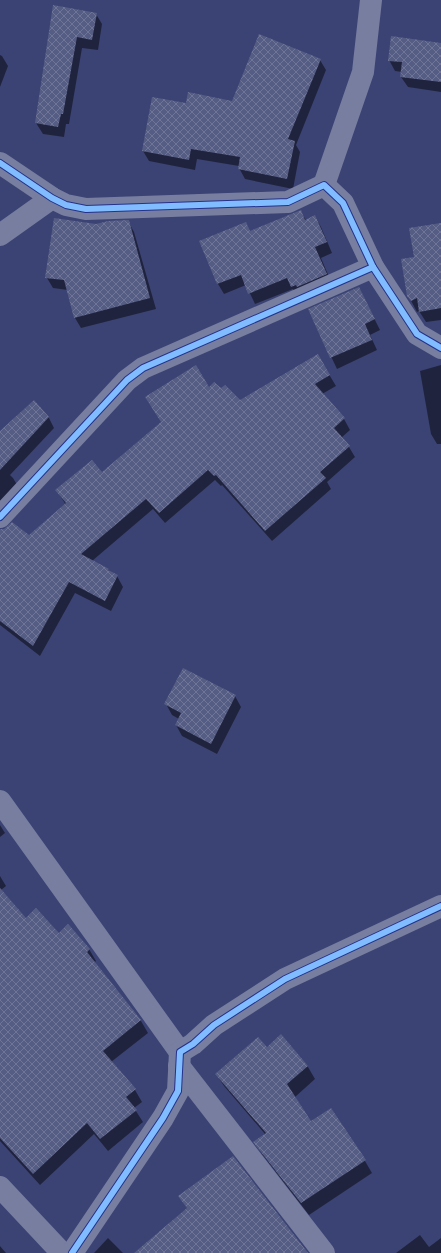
<svg xmlns="http://www.w3.org/2000/svg" width="441" height="1253" font-family="'DM Sans',sans-serif">
	<style>
		.shadow { fill: #0007 }
		.building { fill: url(#building-cross-hatch) }
		.lines { fill: none; stroke-linecap: round; stroke-linejoin: round }
		.minor { stroke: #777ea0; stroke-width: 22 }
		.cycleway-casing { stroke: #23328c; stroke-width: 8 }
		.cycleway { stroke: #80bcff; stroke-width: 6 }
	</style>
	<defs>
		<pattern id="building-cross-hatch" width="8" height="8" patternUnits="userSpaceOnUse"><rect width="8" height="8" fill="#565d84"/><path d="M0 0l8 8M0 8l8-8" fill="none" stroke="#6f7596"/></pattern>
	</defs>
	<rect width="100%" height="100%" fill="#3b4374"/>
	<!-- shadow -->
	<g class="shadow">
		<polygon points="54,6 96,14 102,24 98,50 82,48 69,124 66,124 64,137 43,134 36,123"/>
		<polygon points="441,44 441,92 408,87 401,77 402,72 395,71 389,60"/>
		<polygon points="0,55 2,56 8,66 0,87"/>
		<polygon points="320,60 326,70 296,145 300,152 293,189 245,179 239,168 239,166 197,159 195,170 149,161 143,151 187,104 232,102"/>
		<polygon points="300,211 306,220 315,216 321,227 332,253 321,258 332,284 298,297 293,289 255,304 246,285 224,294 218,284 200,242 250,232"/>
		<polygon points="128,221 134,232 156,309 81,328 75,318 68,290 53,288 47,278 96,225"/>
		<polygon points="441,224 441,320 426,322 419,311 417,312 408,295 415,258"/>
		<polygon points="359,288 380,330 370,335 377,350 337,369 309,310"/>
		<polygon points="318,356 336,386 322,394 344,419 350,430 341,438 349,447 355,457 327,482 331,489 272,541 222,485 221,486 215,480 165,523 153,509 92,561 109,570 110,573 117,576 123,587 111,611 75,593 40,656 0,625 0,554 29,536 66,505 57,491 102,473 209,388 221,390 239,401"/>
		<polygon points="441,365 441,444 437,444 431,434 420,371"/>
		<polygon points="34,402 49,418 54,428 10,475 13,478 19,488 0,501 0,432"/>
		<polygon points="235,696 241,707 217,754 182,736 176,725 179,719 172,715 166,704"/>
		<polygon points="0,825 5,833 0,837"/>
		<polygon points="0,876 6,886 1,890 26,919 89,949 96,961 94,963 141,1021 148,1033 111,1062 135,1090 142,1102 134,1108 143,1122 108,1151 94,1134 40,1185 0,1141"/>
		<polygon points="281,1036 308,1067 315,1079 295,1097 311,1123 365,1161 372,1173 309,1215 262,1154 255,1142 265,1134 224,1086 216,1074 266,1048"/>
		<polygon points="420,1235 429,1247 441,1238 441,1253 396,1253"/>
		<polygon points="108,1238 123,1253 94,1253"/>
		<polygon points="0,1246 6,1253 0,1253"/>
	</g>
	<!-- building -->
	<g class="building">
		<polygon points="53,5 97,13 92,40 77,37 63,114 61,114 58,127 35,123"/>
		<polygon points="259,34 321,59 288,139 295,141 287,179 238,169 240,157 191,149 189,160 142,151 152,97 186,103 188,92 232,101"/>
		<polygon points="391,36 441,43 441,82 400,77 402,62 388,61"/>
		<polygon points="301,210 305,220 315,215 327,242 315,247 327,274 297,287 296,285 291,287 287,278 248,294 241,275 217,284 199,241 246,222 250,231"/>
		<polygon points="54,218 96,224 108,221 129,220 150,298 74,318 64,280 45,278"/>
		<polygon points="441,223 441,308 419,312 417,298 411,301 407,296 401,259 414,257 409,228"/>
		<polygon points="359,287 375,319 365,324 372,340 330,358 308,309"/>
		<polygon points="318,354 330,375 315,384 345,418 334,428 350,446 320,472 326,478 265,531 216,475 214,476 208,470 159,513 146,499 81,554 109,569 108,570 118,575 105,601 69,582 33,646 0,621 0,529 4,529 12,522 29,535 66,503 55,490 92,460 102,472 161,422 145,397 196,365 209,387 214,382 221,388 225,385 240,400"/>
		<polygon points="34,400 49,417 0,470 0,431"/>
		<polygon points="183,668 236,695 211,744 175,725 181,713 164,704"/>
		<polygon points="0,888 26,918 36,908 59,933 68,924 90,949 87,952 141,1020 103,1051 136,1089 126,1097 137,1110 100,1139 87,1123 33,1174 0,1138"/>
		<polygon points="281,1034 308,1066 287,1084 311,1121 331,1108 366,1160 301,1203 253,1142 266,1133 215,1074 258,1037 267,1047"/>
		<polygon points="233,1156 308,1253 134,1253 187,1208 178,1196"/>
	</g>
	<g class="lines">
		<!-- minor -->
		<g class="minor">
			<polyline points="0,163 52,198 66,205 86,209 288,202 324,185 343,203 373,267 417,334 441,348"/>
			<polyline points="324,185 363,72 371,0"/>
			<polyline points="0,235 52,198"/>
			<polyline points="0,517 127,380 143,368 373,267"/>
			<polyline points="0,801 180,1052"/>
			<polyline points="179,1066 324,1253"/>
			<polyline points="0,1187 62,1253"/>
			<polyline points="72,1253 163,1118 178,1091 180,1052 193,1044 214,1025 285,979 441,906"/>
		</g>
		<!-- cycleway casing -->
		<g class="cycleway-casing">
			<g id="cycleway">
				<polyline points="0,163 52,198 66,205 86,209 288,202 324,185 343,203 373,267 417,334 441,348"/>
				<polyline points="0,517 127,380 143,368 373,267"/>
				<polyline points="72,1253 163,1118 178,1091 180,1052 193,1044 214,1025 285,979 441,906"/>
			</g>
		</g>
		<!-- cycleway -->
		<use href="#cycleway" class="cycleway"/>
	</g>
</svg>
